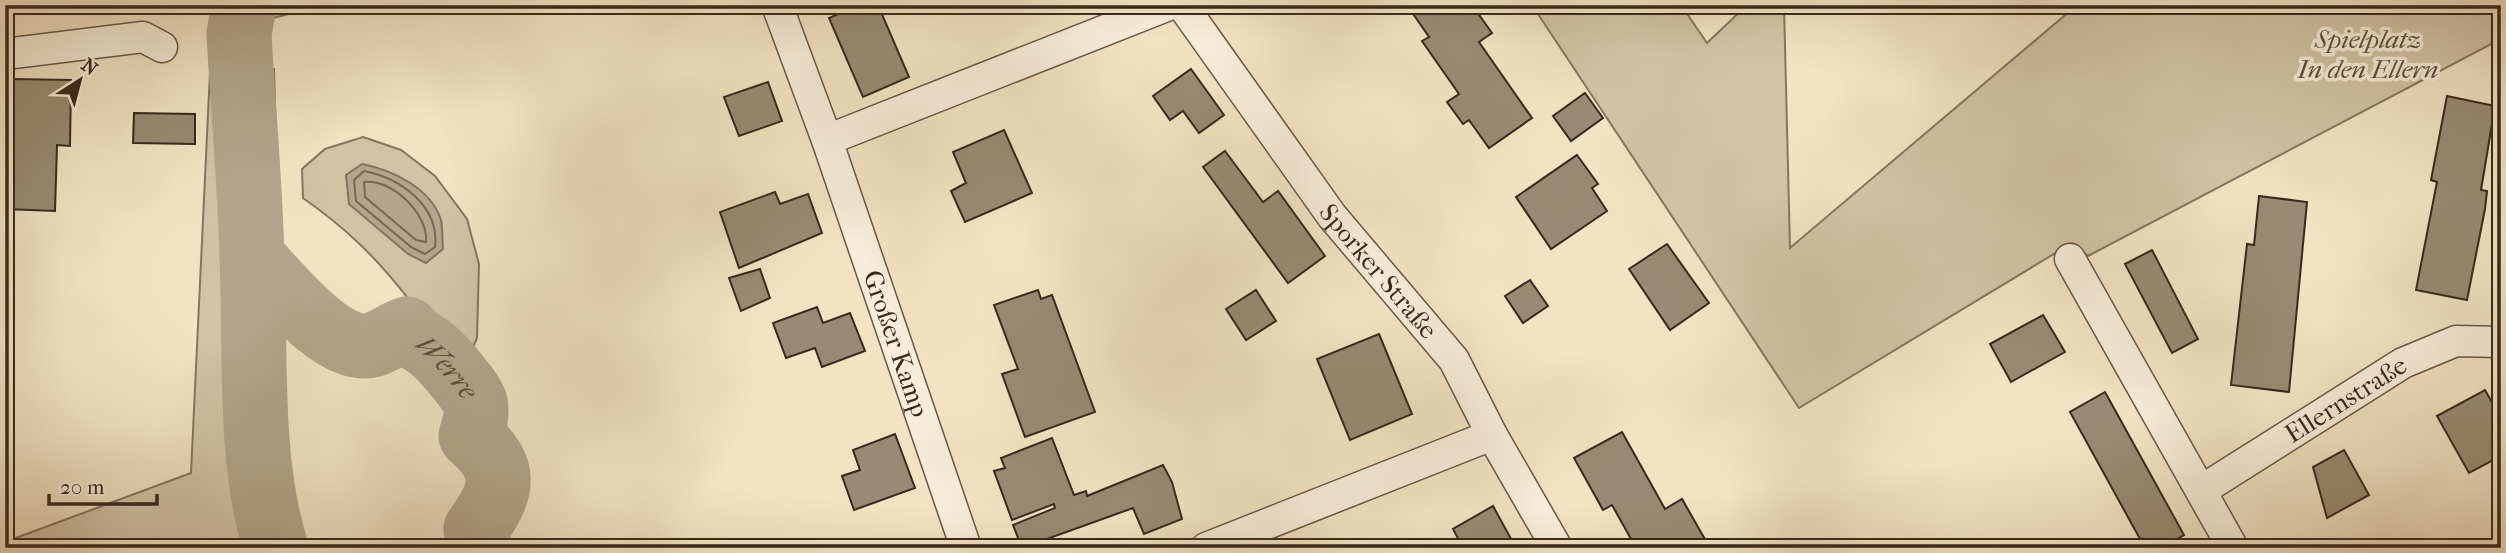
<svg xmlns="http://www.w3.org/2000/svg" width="2506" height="553" font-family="'IM FELL French Canon',serif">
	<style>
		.green { fill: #d2c3a7; stroke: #857662; stroke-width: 2 }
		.water { fill: #b3a48b; stroke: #82735f; stroke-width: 2 }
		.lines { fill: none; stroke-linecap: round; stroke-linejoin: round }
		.shore { stroke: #766654; stroke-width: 2 }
		.river { stroke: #b3a48b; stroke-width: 65 }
		.building { fill: #998a73; stroke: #38291c; stroke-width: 2 }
		.street-casing { stroke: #665846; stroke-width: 33 }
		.street { stroke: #f7edd9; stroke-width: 30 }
		.labels { text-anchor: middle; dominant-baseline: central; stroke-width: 7; stroke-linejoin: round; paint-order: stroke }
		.park-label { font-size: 26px; font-style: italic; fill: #5e503f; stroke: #f7edd9 }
		.street-label { font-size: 26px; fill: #38291c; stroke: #f7edd9 }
		.water-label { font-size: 28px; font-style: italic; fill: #5d4e3d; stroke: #f7edd9 }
	</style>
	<rect width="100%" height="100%" fill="#f2e3c4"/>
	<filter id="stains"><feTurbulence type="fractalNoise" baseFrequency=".00286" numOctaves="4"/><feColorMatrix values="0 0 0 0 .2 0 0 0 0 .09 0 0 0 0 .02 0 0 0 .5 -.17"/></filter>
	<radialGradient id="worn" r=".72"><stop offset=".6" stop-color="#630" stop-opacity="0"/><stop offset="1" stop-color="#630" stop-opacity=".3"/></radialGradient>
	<!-- green -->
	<g class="green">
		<polygon points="216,5 325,5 217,32"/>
		<polygon points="1532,5 1681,5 1707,43 1747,5 1784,5 1790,248 2077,5 2501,5 2501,39 2088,256 2072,243 1799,408"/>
		<polygon points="274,69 287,523 304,548 5,548 5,542 191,473 210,72"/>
		<path d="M363,137L401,150L435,176L467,219L479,264L477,338L460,378L433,349L416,340L407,329L410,301C377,258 347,229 303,198L302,169L325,149Z"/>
	</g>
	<!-- water -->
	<path class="water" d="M362,164C392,170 431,188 441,220C443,229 442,240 443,249L426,263L408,254L349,204L346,175Z"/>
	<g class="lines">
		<!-- shore -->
		<g class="shore">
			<path d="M364,171C400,178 440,206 435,247L425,254L411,247L356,201L354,180Z"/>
			<path d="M364,182C391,178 429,214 426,242L416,240L365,197Z"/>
		</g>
		<!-- river -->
		<g class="river">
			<path d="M244,5L239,34C243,108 250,183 252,257C256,350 248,460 276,548"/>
			<path id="s1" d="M252,257C278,283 333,355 372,345C384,342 394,333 407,329C415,340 424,342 433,350C442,357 473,393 475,402C478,413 474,426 471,436C509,469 504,490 476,529L480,548"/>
		</g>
	</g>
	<!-- building -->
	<g class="building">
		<polygon points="859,5 878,5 909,77 863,97 829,18"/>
		<polygon points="1407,5 1472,5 1492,33 1479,42 1532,118 1489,148 1469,120 1463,124 1447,102 1459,94 1422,41 1429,37"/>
		<polygon points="1191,69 1224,115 1199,133 1183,111 1170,120 1153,96"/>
		<polygon points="13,79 71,80 70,146 57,145 55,211 5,209 5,143 12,143"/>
		<polygon points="768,82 782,121 739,136 724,97"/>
		<polygon points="1585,93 1603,118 1571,141 1553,116"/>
		<polygon points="2447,96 2495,106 2481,190 2487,191 2485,209 2467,300 2416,290 2437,182 2431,180"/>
		<polygon points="134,113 195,114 195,144 133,143"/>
		<polygon points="1004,130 1032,193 965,222 951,191 966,183 953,152"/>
		<polygon points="1225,151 1263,202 1278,191 1325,256 1288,283 1203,167"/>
		<polygon points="1577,155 1598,184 1592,188 1607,211 1551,249 1516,197"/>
		<polygon points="775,192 780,204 808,194 822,233 739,268 720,212"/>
		<polygon points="2259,196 2307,202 2289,392 2231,385 2247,244 2254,245"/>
		<polygon points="1667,244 1709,303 1670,330 1629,269"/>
		<polygon points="2152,250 2198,339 2172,353 2125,264"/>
		<polygon points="760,269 770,298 741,311 729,278"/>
		<polygon points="1530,280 1548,306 1523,323 1505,296"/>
		<polygon points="1038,290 1041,299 1052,295 1095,412 1025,437 1002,374 1018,369 994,305"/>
		<polygon points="1256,290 1276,321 1246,340 1226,309"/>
		<polygon points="817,307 823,323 850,313 865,351 822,367 815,348 786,358 773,323"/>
		<polygon points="2043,315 2065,352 2011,382 1990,344"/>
		<polygon points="1379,334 1412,414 1350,440 1317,359"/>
		<polygon points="2485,390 2501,418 2501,456 2469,473 2437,416"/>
		<polygon points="2105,392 2184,535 2161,548 2145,548 2070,412"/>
		<polygon points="1622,432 1665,509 1682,499 1710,548 1636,548 1612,505 1603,510 1574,458"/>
		<polygon points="895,434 915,488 854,510 842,476 860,470 853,450"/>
		<polygon points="1052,438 1074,495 1086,491 1087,496 1163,465 1172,482 1182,519 1144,534 1133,508 1022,548 1013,525 1055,508 1054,504 1012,520 994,471 1005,468 1001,458"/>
		<polygon points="2344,450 2369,495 2327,518 2313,467"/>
		<polygon points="1493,506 1516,548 1463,548 1453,529"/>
	</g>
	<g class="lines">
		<!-- street casing -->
		<g class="street-casing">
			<g id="street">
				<path id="s2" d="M777,5L827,140L966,548"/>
				<path id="s3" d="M1182,5L1332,216L1454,360L1492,435L1557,548"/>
				<polyline points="5,54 143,37 162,47"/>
				<polyline points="827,140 1169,5"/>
				<polyline points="2070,259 2233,548"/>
				<path id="s4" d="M2202,490L2403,363L2456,341L2501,342"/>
				<polyline points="1206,548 1492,435"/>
			</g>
		</g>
		<!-- street -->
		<use href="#street" class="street"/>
	</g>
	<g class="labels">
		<!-- park labels -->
		<g class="park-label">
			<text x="2368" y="39">Spielplatz<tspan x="2368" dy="30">In den Ellern</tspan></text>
		</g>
		<!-- street labels -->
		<g class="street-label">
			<text stroke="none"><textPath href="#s3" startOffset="331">Sporker Straße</textPath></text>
			<text stroke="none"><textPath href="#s2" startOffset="359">Großer Kamp</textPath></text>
			<text stroke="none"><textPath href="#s4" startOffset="170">Ellernstraße</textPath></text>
		</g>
		<!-- water labels -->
		<g class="water-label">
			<text stroke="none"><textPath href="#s1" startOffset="248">Werre</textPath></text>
		</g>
	</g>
	<!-- margin -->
	<rect width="2506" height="553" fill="none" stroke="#f2e3c4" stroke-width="28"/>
	<rect x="7" y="7" width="2492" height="539" fill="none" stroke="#38291c" stroke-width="3.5"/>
	<rect x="14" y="14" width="2478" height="525" fill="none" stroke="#38291c" stroke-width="2"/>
	<!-- north arrow -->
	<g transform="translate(80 80) rotate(36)" stroke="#f7edd9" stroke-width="5" paint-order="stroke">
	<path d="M0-5L12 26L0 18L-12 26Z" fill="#38291c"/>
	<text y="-10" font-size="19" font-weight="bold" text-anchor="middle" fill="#38291c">N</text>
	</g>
	<!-- scale -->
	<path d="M49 494v10h108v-10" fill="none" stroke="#38291c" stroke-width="3.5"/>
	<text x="60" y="494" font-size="21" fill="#38291c" stroke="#f7edd9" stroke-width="5" paint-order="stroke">20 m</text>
	<rect width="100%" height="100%" filter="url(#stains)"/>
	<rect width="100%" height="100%" fill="url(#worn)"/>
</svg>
